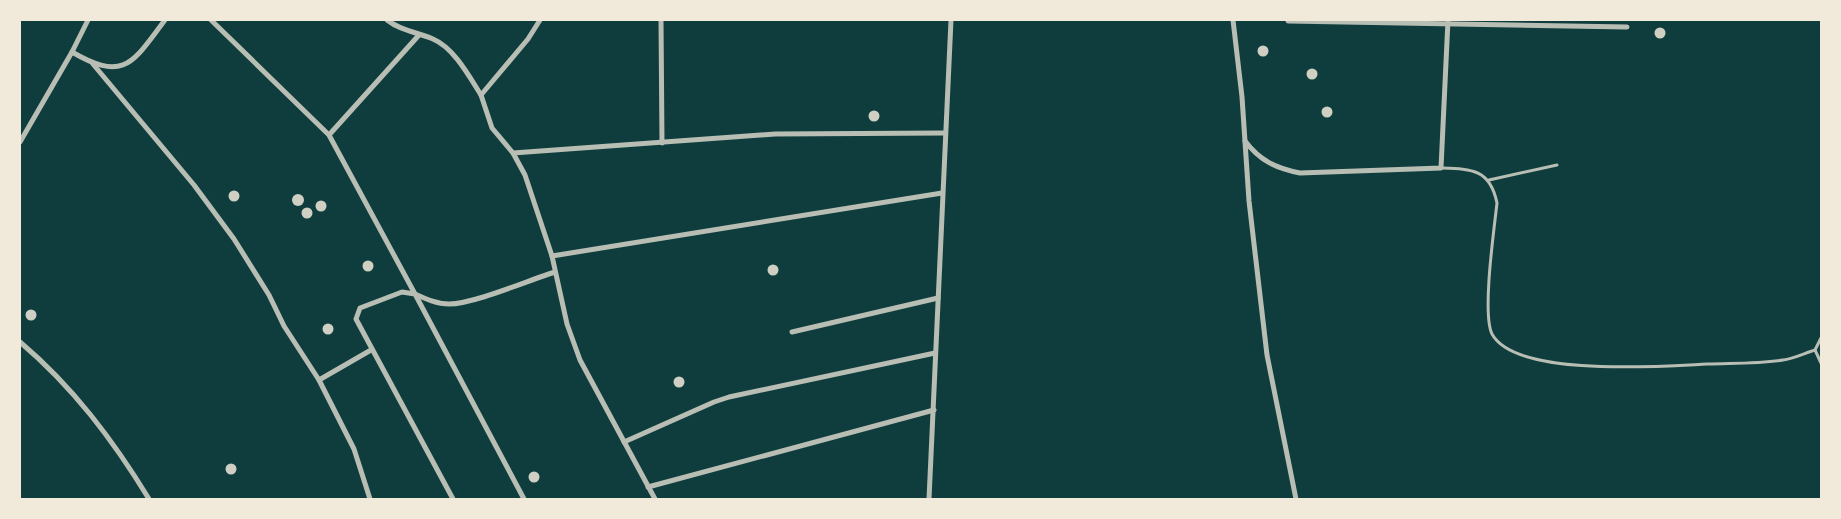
<svg xmlns="http://www.w3.org/2000/svg" width="1841" height="519" font-family="'DejaVu Sans',sans-serif">
	<style>
		.building { fill: #cfcfc3 }
		.lines { fill: none; stroke-linecap: round; stroke-linejoin: round }
		.service { stroke: #b8beb3; stroke-width: 3 }
		.minor { stroke: #b8beb3; stroke-width: 5 }
	</style>
	<rect width="100%" height="100%" fill="#0f3d3e"/>
	<!-- building -->
	<g class="building">
		<circle cx="1660" cy="33" r="5.5"/>
		<circle cx="1263" cy="51" r="5.5"/>
		<circle cx="1312" cy="74" r="5.5"/>
		<circle cx="1327" cy="112" r="5.5"/>
		<circle cx="874" cy="116" r="5.5"/>
		<circle cx="234" cy="196" r="5.5"/>
		<circle cx="298" cy="200" r="6"/>
		<circle cx="321" cy="206" r="5.5"/>
		<circle cx="307" cy="213" r="5.5"/>
		<circle cx="368" cy="266" r="5.5"/>
		<circle cx="773" cy="270" r="5.5"/>
		<circle cx="31" cy="315" r="5.5"/>
		<circle cx="328" cy="329" r="5.5"/>
		<circle cx="679" cy="382" r="5.5"/>
		<circle cx="231" cy="469" r="5.5"/>
		<circle cx="534" cy="477" r="5.5"/>
	</g>
	<g class="lines">
		<!-- service -->
		<g class="service">
			<path d="M1441,168C1472,169 1490,169 1497,203C1494,230 1482,314 1492,334C1516,378 1664,366 1707,364C1732,363 1758,364 1783,360C1793,359 1805,353 1815,350L1821,338"/>
			<polyline points="1489,180 1557,165"/>
			<polyline points="1815,350 1821,363"/>
		</g>
		<!-- minor -->
		<g class="minor">
			<path d="M211,20L329,135L415,294C426,299 437,304 449,304C474,304 529,280 555,272"/>
			<path d="M387,20C401,31 417,32 433,39C454,48 469,76 481,95"/>
			<polyline points="540,20 528,39 481,95 492,128 513,153 525,175 552,256 567,324 580,360 655,499"/>
			<polyline points="661,20 662,143"/>
			<polyline points="1233,20 1242,97 1249,201 1267,355 1296,499"/>
			<polyline points="1288,21 1627,27"/>
			<path d="M72,52C125,83 133,62 165,20"/>
			<polyline points="93,64 194,185 234,239 269,295 284,326 319,380 354,449 370,499"/>
			<polyline points="329,135 419,35"/>
			<path d="M1245,141C1260,161 1276,168 1300,173L1441,168L1448,20"/>
			<polyline points="20,142 72,52 88,20"/>
			<polyline points="513,153 775,134 945,133"/>
			<polyline points="552,256 942,193"/>
			<polyline points="792,332 938,298"/>
			<path d="M20,342C73,387 113,440 149,499"/>
			<polyline points="319,380 371,350"/>
			<polyline points="624,442 714,402 729,397 935,353"/>
			<polyline points="648,487 934,410"/>
			<polyline points="453,499 356,319 360,308 402,292 415,294 524,499"/>
			<polyline points="929,499 951,20"/>
		</g>
	</g>
	<!-- border -->
	<rect width="1841" height="519" fill="none" stroke="#f1e9da" stroke-width="42"/>
</svg>
